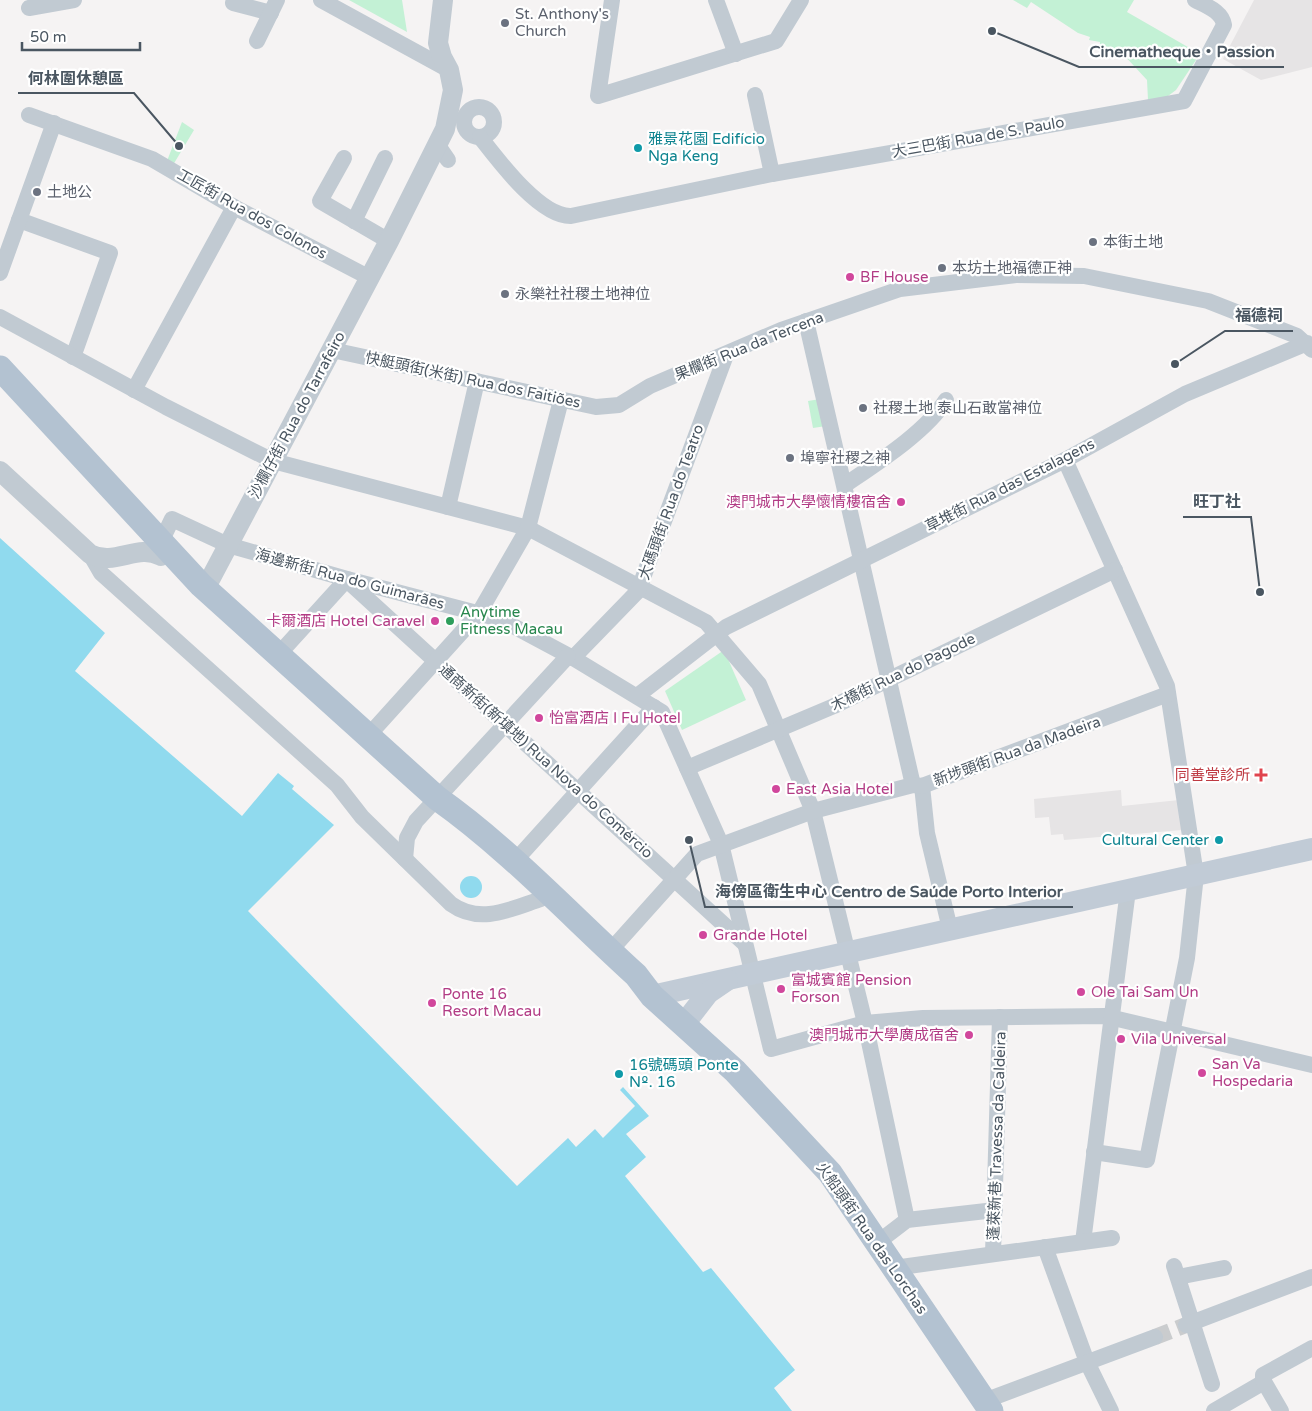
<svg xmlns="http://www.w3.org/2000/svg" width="1312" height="1411" font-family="'Varela Round','Noto Sans SC',sans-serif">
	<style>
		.education { fill: #e6e4e5 }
		.green { fill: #c3f1d5 }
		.water { fill: #90daee }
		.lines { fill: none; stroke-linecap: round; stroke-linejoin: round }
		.minor-tunnel { stroke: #caccce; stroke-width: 16; stroke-dasharray: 16 8; stroke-linecap: butt }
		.minor { stroke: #c1cad2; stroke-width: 16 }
		.tertiary { stroke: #c1cad2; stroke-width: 20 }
		.secondary { stroke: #c1cbd6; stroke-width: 22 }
		.primary { stroke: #b3c2d1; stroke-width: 25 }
		.worship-dot { fill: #6b7280; stroke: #fff; stroke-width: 2 }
		.culture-dot { fill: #0f9aa8; stroke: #fff; stroke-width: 2 }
		.hotel-dot { fill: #d1479c; stroke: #fff; stroke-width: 2 }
		.leisure-dot { fill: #2e9e5b; stroke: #fff; stroke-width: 2 }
		.health-dot { fill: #e0444e; stroke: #fff; stroke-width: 2 }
		.labels { text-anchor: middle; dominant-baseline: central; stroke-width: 4.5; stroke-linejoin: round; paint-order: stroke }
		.worship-label { font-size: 15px; fill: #5b616d; stroke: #fff; text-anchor: start }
		.street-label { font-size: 15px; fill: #4a5661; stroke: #fff }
		.culture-label { font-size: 15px; fill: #0d838f; stroke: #fff; text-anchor: start }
		.hotel-label { font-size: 15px; fill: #b23c85; stroke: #fff; text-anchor: start }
		.leisure-label { font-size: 15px; fill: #27864d; stroke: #fff; text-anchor: start }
		.health-label { font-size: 15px; fill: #be3a42; stroke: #fff; text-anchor: end }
		.leader { fill: none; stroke: #4a5661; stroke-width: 2 }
		.callout-dot { fill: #4a5661; stroke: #fff; stroke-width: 2 }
		.callout-label { font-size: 16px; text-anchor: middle; font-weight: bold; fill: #4a5661; stroke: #fff; stroke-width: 4.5; stroke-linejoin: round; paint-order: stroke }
	</style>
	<rect width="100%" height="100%" fill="#f5f3f3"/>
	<!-- education -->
	<g class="education">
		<polygon points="1254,0 1312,0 1312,67 1261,80 1223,59"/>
		<polygon points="1121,790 1122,806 1179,800 1182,830 1064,840 1063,834 1051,835 1049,817 1035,818 1034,799"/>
	</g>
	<!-- green -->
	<g class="green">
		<polygon points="349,0 402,0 407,32"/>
		<polygon points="1013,0 1134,0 1127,12 1200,54 1176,90 1164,99 1148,100 1147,80 1122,53 1100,48 1100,42 1089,40 1090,37 1078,33 1031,2 1027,8"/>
		<polygon points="182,122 194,130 173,165 167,161"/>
		<polygon points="820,399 826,426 813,428 808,401"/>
		<polygon points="724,650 746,700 682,730 665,691"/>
	</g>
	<!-- water -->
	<g class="water">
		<polygon points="0,538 105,633 75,671 242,816 278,773 294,786 292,789 334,825 248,911 517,1186 568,1138 576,1147 595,1129 603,1138 635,1106 620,1090 623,1087 649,1116 626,1134 646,1157 625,1176 703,1272 711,1268 795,1370 774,1388 792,1411 0,1411"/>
		<circle cx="471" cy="887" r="11"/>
	</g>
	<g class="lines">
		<!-- minor-tunnel -->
		<polyline class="minor-tunnel" points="1155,1337 1186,1325"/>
		<!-- minor -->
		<g class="minor">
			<polyline points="321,0 449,70"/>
			<polyline points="612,0 598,96 776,41 801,0"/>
			<polyline points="716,0 736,54"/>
			<polyline points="233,3 271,13"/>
			<polyline points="29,8 74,0"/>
			<polyline points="257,41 277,0"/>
			<polyline points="755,95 772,174"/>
			<circle cx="479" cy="122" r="15"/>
			<polyline points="29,115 152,159 234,207 370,278"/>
			<path d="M480,137C498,160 540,217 571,216L772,174L1184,101L1224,25C1222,11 1206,6 1195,0"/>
			<polyline points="437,144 448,160"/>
			<polyline points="344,158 320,201 389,241"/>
			<polyline points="19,220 110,253 73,357"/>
			<polyline points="354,221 385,158"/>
			<polyline points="0,273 54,123"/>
			<polyline points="0,317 166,407 273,461 528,528 706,622 759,684 813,811 865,1023 907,1220"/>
			<polyline points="806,321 913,785"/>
			<polyline points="332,350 596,407 619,405 650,386 781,330 900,289 1016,275 1084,276 1208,301 1297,336 1312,350"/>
			<polyline points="134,390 234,207"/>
			<polyline points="1065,460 1167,686 1196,875 1187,958 1147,1160 1094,1152"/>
			<path d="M845,485C877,463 926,432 946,400"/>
			<polyline points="448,507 477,381"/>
			<polyline points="161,542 172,519 228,545 347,579 500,619 573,658 662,712 721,844 771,1049 865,1023 923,1018 1105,1016 1312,1065"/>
			<path d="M90,554L101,573L337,785L362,817L451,904C480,925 511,909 541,899"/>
			<polyline points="349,582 744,943"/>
			<polyline points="278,655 347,579"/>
			<polyline points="573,658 638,591 726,355"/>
			<polyline points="637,696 726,627 1065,460 1185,394 1307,343"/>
			<polyline points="368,736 479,613 528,528 561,400"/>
			<polyline points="687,768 834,706 1115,570"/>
			<polyline points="922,786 927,833 950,929"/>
			<polyline points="405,859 407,838 416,821 568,656"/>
			<polyline points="514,862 654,707"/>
			<polyline points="610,951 697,854 813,811 913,785 922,786 1168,694"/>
			<polyline points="1083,1242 1128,890"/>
			<polyline points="877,1243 907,1220 995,1210"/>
			<polyline points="1045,1247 1087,1362 1111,1411"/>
			<polyline points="993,1254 1000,1017"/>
			<polyline points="1174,1266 1212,1384"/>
			<polyline points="894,1268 1112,1238"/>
			<polyline points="1178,1277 1224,1268"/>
			<polyline points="1186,1325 1312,1277"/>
			<polyline points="984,1401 1155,1337"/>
			<polyline points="1214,1411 1264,1382"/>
			<polyline points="1281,1411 1263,1380 1263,1375 1312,1348"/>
		</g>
		<!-- tertiary -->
		<g class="tertiary">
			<path d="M0,471L90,554C115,567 137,543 161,556"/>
			<polyline points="205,589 389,241 445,129 453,90 449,70 442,57 438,43 443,0"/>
		</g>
		<!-- secondary -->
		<g class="secondary">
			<polyline points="652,996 1312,849"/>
			<polyline points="684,1024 708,993 727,980"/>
		</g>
		<!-- primary -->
		<path class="primary" d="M0,368L201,585L437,798C509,849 571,916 636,975L652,996L735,1071L830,1173L991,1411"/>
	</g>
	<!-- markers -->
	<g class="worship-dot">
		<circle cx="505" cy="23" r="5"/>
		<circle cx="37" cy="192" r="5"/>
		<circle cx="1093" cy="242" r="5"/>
		<circle cx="942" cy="268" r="5"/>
		<circle cx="505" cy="294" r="5"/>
		<circle cx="863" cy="408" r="5"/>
		<circle cx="790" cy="458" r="5"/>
	</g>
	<g class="culture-dot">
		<circle cx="638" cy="148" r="5"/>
		<circle cx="1219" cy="840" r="5"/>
		<circle cx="619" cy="1074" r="5"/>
	</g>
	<g class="hotel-dot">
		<circle cx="850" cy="277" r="5"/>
		<circle cx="901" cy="502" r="5"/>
		<circle cx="435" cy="621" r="5"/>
		<circle cx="539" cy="718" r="5"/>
		<circle cx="776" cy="789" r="5"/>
		<circle cx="703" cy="935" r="5"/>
		<circle cx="781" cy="989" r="5"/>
		<circle cx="1081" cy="992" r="5"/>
		<circle cx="432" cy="1003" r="5"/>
		<circle cx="969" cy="1035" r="5"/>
		<circle cx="1121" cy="1039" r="5"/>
		<circle cx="1202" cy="1073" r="5"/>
	</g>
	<circle class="leisure-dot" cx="450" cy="621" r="5"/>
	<path class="health-dot" d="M1258.5 767.5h5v5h5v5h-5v5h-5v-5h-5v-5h5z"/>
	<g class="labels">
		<!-- worship labels -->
		<g class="worship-label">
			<text x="515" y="14">St. Anthony's<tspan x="515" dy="17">Church</tspan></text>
			<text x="47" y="192">土地公</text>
			<text x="1103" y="242">本街土地</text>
			<text x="952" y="268">本坊土地福德正神</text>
			<text x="515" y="294">永樂社社稷土地神位</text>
			<text x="873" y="408">社稷土地 泰山石敢當神位</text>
			<text x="800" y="458">埠寧社稷之神</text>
		</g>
		<!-- street labels -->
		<g class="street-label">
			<text transform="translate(978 137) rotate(-10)">大三巴街 Rua de S. Paulo</text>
			<text transform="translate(252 214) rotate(29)">工匠街 Rua dos Colonos</text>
			<text transform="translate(749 346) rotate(-22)">果欄街 Rua da Tercena</text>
			<text transform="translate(473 380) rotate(12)">快艇頭街(米街) Rua dos Faitiões</text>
			<text transform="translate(297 415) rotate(-62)">沙欄仔街 Rua do Tarrafeiro</text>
			<text transform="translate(1010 485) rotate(-27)">草堆街 Rua das Estalagens</text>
			<text transform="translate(671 502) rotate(-70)">大碼頭街 Rua do Teatro</text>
			<text transform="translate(350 579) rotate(15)">海邊新街 Rua do Guimarães</text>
			<text transform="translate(903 672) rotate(-26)">木橋街 Rua do Pagode</text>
			<text transform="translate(1017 751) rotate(-20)">新埗頭街 Rua da Madeira</text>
			<text transform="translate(546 761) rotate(42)">通商新街(新填地) Rua Nova do Comércio</text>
			<text transform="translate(997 1136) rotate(-88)">蓬萊新巷 Travessa da Caldeira</text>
			<text transform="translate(872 1238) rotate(55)">火船頭街 Rua das Lorchas</text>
		</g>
		<!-- culture labels -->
		<g class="culture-label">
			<text x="648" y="139">雅景花園 Edifício<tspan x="648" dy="17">Nga Keng</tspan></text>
			<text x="1209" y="840" text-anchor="end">Cultural Center</text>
			<text x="629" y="1065">16號碼頭 Ponte<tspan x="629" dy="17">Nº. 16</tspan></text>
		</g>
		<!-- hotel labels -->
		<g class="hotel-label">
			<text x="860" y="277">BF House</text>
			<text x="891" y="502" text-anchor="end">澳門城市大學懷情樓宿舍</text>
			<text x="425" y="621" text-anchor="end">卡爾酒店 Hotel Caravel</text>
			<text x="549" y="718">怡富酒店 I Fu Hotel</text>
			<text x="786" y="789">East Asia Hotel</text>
			<text x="713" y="935">Grande Hotel</text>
			<text x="791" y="980">富城賓館 Pension<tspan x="791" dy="17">Forson</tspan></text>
			<text x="1091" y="992">Ole Tai Sam Un</text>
			<text x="442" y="994">Ponte 16<tspan x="442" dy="17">Resort Macau</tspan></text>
			<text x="959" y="1035" text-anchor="end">澳門城市大學廣成宿舍</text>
			<text x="1131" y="1039">Vila Universal</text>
			<text x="1212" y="1064">San Va<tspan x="1212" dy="17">Hospedaria</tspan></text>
		</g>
		<!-- leisure labels -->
		<g class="leisure-label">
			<text x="460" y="612">Anytime<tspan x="460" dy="17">Fitness Macau</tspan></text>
		</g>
		<!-- health labels -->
		<g class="health-label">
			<text x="1250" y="775">同善堂診所</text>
		</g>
	</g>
	<!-- callouts -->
	<path class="leader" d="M992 31L1079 67H1284M179 146L134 93H18M1175 364L1225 331H1293M1260 592L1251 517H1183M689 840L705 907H1073"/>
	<g class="callout-dot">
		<circle cx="992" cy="31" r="5"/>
		<circle cx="179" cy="146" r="5"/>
		<circle cx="1175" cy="364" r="5"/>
		<circle cx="1260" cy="592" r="5"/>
		<circle cx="689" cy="840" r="5"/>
	</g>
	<g class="callout-label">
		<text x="1182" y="57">Cinematheque・Passion</text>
		<text x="76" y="84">何林圍休憩區</text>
		<text x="1259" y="321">福德祠</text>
		<text x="1217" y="507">旺丁社</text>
		<text x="889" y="897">海傍區衛生中心 Centro de Saúde Porto Interior</text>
	</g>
	<!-- scale -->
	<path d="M22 42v8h118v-8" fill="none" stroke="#4a5661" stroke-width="2.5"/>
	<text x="30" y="42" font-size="15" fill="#4a5661" stroke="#ffffff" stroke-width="4" paint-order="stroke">50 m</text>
</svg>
